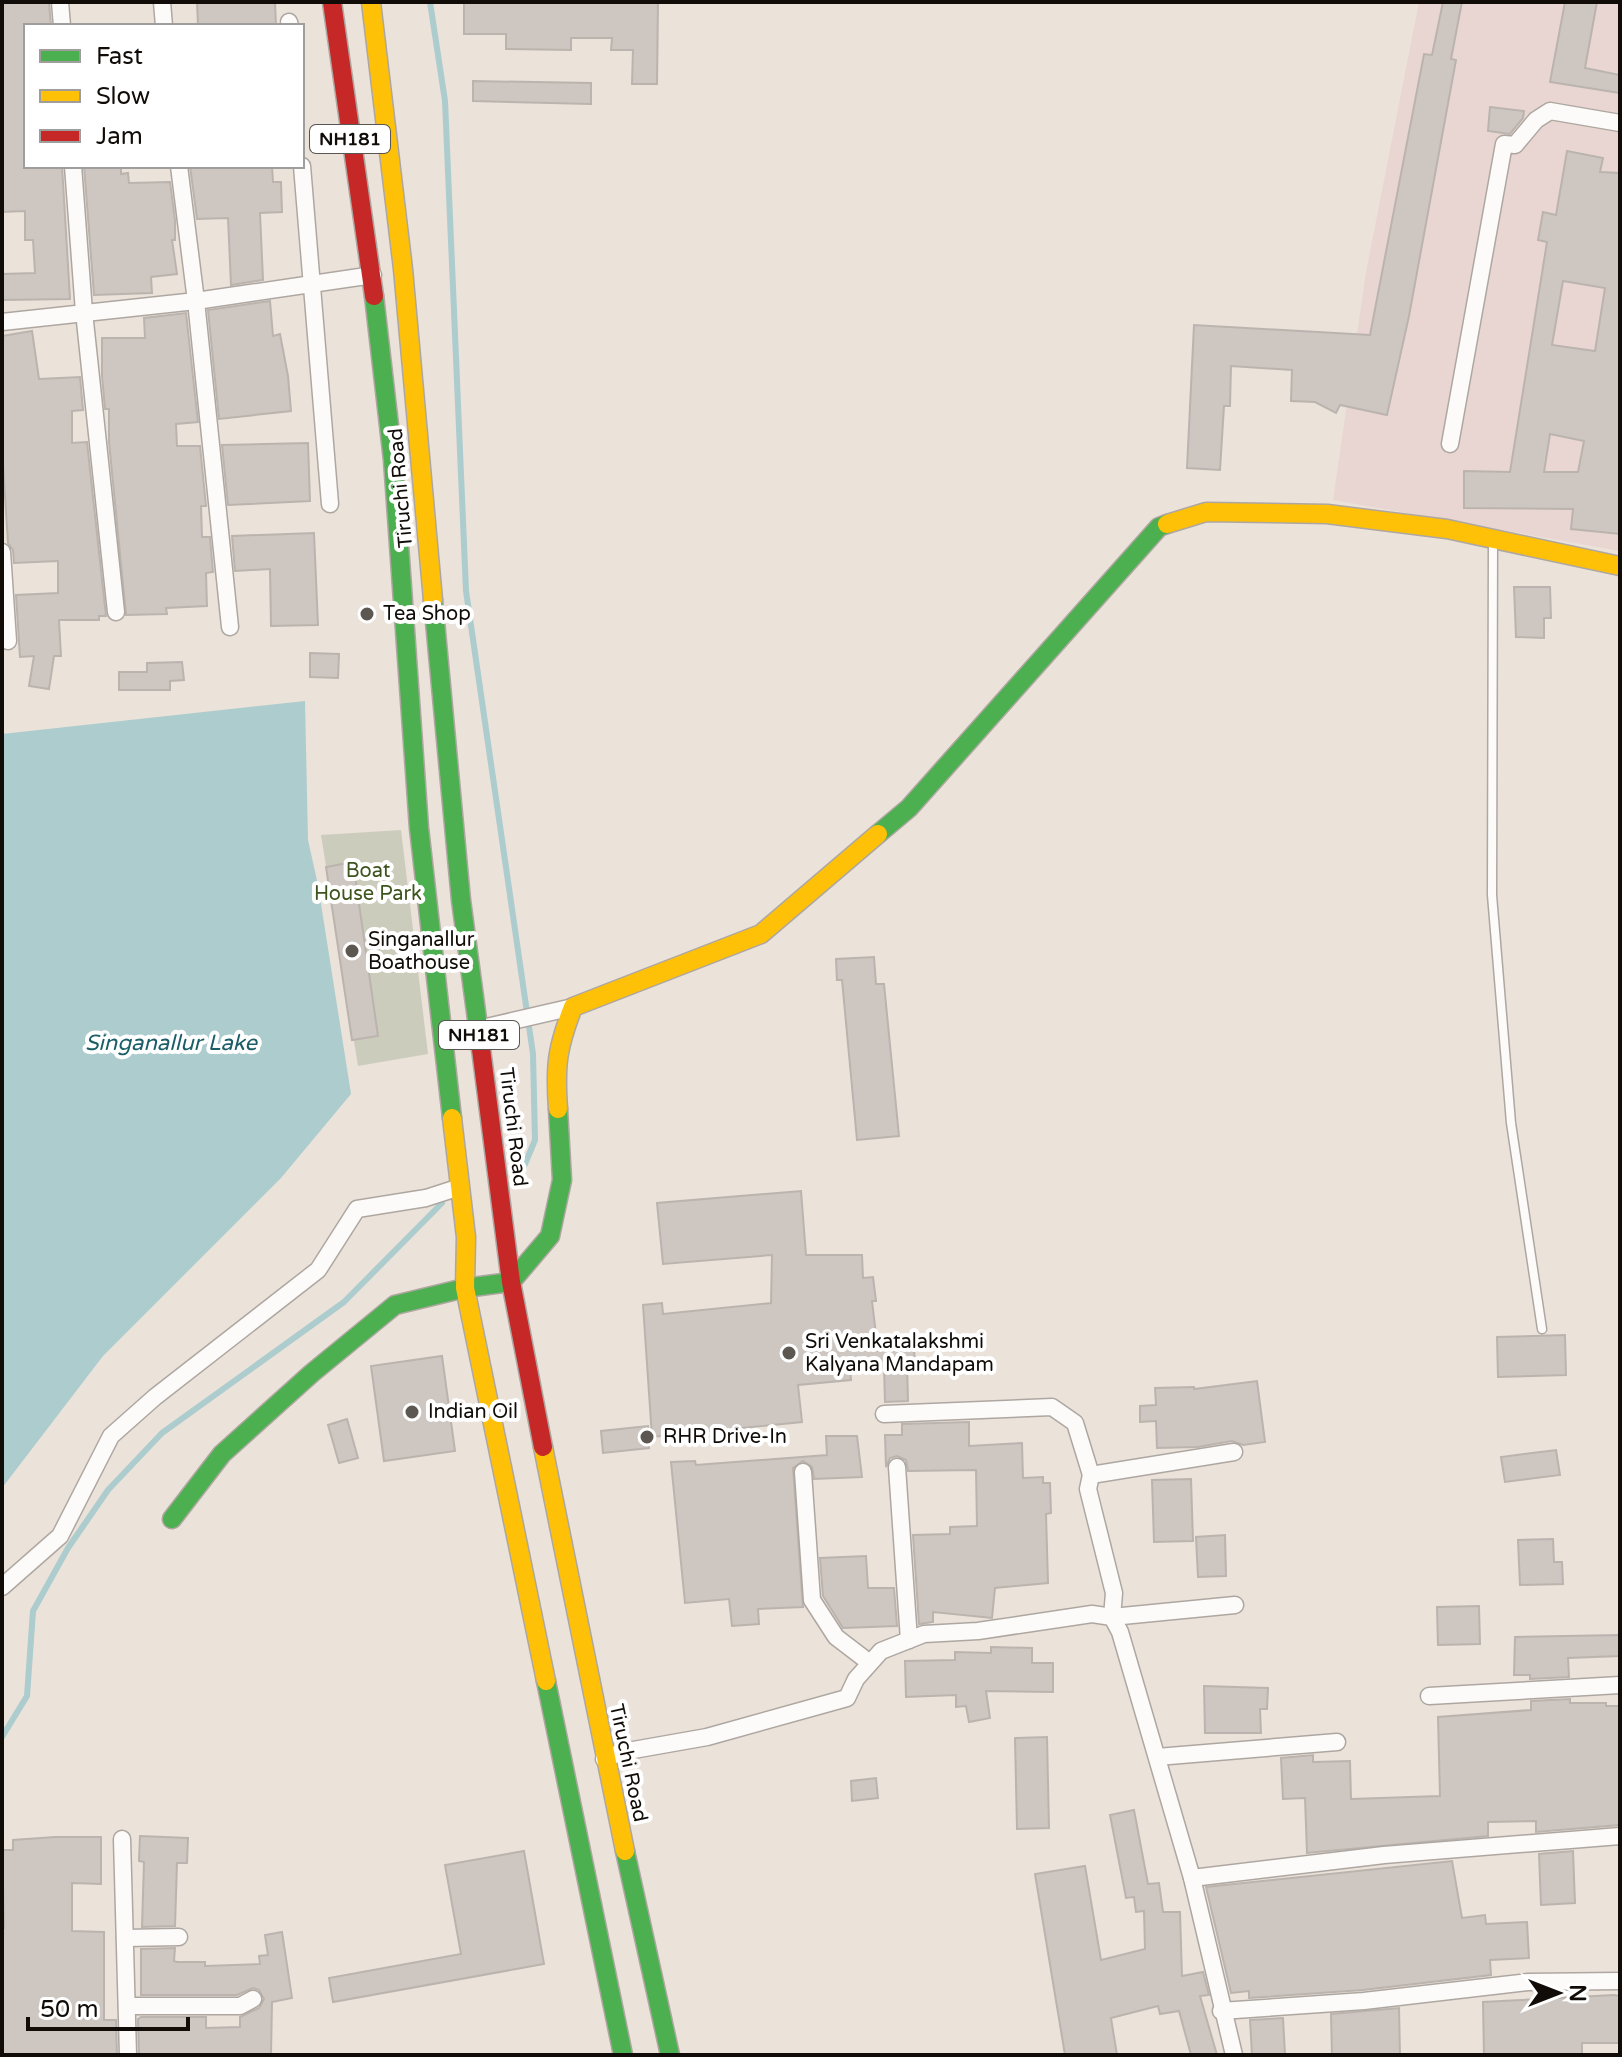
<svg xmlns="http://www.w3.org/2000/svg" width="1622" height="2057" font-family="'Varela Round',sans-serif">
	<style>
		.education { fill: #e9d6d2 }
		.green { fill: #cbccbc }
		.water { fill: #acccce }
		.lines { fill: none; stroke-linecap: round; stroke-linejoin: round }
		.stream { stroke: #acccce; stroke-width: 6 }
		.building { fill: #cdc6c1; stroke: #bbb4ae; stroke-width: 2; fill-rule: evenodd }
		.lane-casing { stroke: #aea7a1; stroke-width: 11 }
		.street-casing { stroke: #aea7a1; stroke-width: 19 }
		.fast-casing { stroke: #aea7a1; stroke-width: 21 }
		.slow-casing { stroke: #aea7a1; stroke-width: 21 }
		.jam-casing { stroke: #aea7a1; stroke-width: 21 }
		.lane { stroke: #fcfbf9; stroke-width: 8 }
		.street { stroke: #fcfbf9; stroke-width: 16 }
		.fast { stroke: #4caf50; stroke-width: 18 }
		.slow { stroke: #ffc107; stroke-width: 18 }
		.jam { stroke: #c62828; stroke-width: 18 }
		.poi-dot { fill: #5d5752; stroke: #fff; stroke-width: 3 }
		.labels { text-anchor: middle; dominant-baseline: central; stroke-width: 8; stroke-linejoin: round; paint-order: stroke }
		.shield { fill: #fff; stroke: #585552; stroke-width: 2 }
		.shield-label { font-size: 18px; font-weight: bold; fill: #110c08 }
		.street-label { font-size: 20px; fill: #110c08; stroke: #fff }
		.poi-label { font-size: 20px; fill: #110c08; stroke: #fff; text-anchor: start }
		.park-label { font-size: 20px; fill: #3e541e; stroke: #fff }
		.water-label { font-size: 22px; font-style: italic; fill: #1b5e67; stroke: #fff }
	</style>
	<rect width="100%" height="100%" fill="#ebe2da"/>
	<!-- education -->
	<polygon class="education" points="1419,2 1620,2 1620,551 1333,500 1366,272"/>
	<!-- green -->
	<polygon class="green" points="401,830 428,1054 358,1066 321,835"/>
	<!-- water -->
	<polygon class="water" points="305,701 308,840 318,885 351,1094 281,1178 103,1356 2,1488 2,734"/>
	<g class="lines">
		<!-- stream -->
		<g class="stream">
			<polyline points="430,2 445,101 466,591 533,1054 535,1140 520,1176"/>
			<polyline points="2,1737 27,1696 33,1611 68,1548 108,1490 162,1433 344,1302 442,1203"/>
		</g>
	</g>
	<!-- building -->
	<g class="building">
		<polygon points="2,2 49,2 51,26 26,26 26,166 62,166 70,299 2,300 2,274 35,273 33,240 25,240 25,211 2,212"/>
		<polygon points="197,2 275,2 276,26 198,26"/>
		<polygon points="464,2 658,2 657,84 632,84 633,50 611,50 612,38 571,38 571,50 506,49 506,34 464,34"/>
		<polygon points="1443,2 1462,2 1451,59 1456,60 1409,316 1387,415 1340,405 1336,413 1315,402 1291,401 1292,370 1231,366 1230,406 1224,406 1220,470 1187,468 1194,325 1370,335 1424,54 1432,55"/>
		<polygon points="1565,2 1597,2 1585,68 1620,75 1620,93 1550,82"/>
		<polygon points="473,81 591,83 591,104 473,101"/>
		<polygon points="1490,107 1524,111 1523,118 1510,134 1488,131"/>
		<path d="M1567,151L1603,158L1600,172L1620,173V534L1571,529L1573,509L1464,508V471L1510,472L1547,242L1538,240L1543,212L1556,215ZM1563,281L1605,288L1595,351L1552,345ZM1550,434L1584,441L1578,472H1544Z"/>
		<polygon points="84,166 121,166 121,174 128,173 129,183 170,182 175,220 175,240 172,240 177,274 151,277 152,293 94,295"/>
		<polygon points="190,166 272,166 273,182 281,182 282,212 260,213 263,280 231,285 228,218 197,219"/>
		<polygon points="270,301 273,336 280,334 288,376 291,411 219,419 208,310"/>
		<polygon points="186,313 198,422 176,424 177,446 200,446 206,506 201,506 202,537 210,537 213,572 206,573 207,606 166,608 167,614 126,615 109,442 109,409 105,409 102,376 102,338 145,338 144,318"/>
		<polygon points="32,331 39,379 80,377 83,410 72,411 72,443 87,442 106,616 99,616 99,620 59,620 61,656 54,656 49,689 29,686 34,656 20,657 16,595 58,593 58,561 14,563 13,550 8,543 2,449 2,336"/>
		<polygon points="308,443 310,501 228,505 222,445"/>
		<polygon points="314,533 318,625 271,626 270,569 235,571 232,536"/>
		<polygon points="1514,587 1550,587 1551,618 1544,618 1544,638 1516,637"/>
		<polygon points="310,653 339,654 338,678 310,677"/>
		<polygon points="182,662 184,680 170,681 170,690 119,690 119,672 147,672 147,663"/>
		<polygon points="353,862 378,1036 352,1040 326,867"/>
		<polygon points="874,957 876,984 884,984 899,1136 857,1140 842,980 837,980 836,959"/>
		<polygon points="801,1191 806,1255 862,1255 863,1278 873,1277 876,1301 872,1301 878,1351 914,1350 915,1363 907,1364 908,1401 885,1402 884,1366 850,1369 851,1380 798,1385 802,1422 652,1437 643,1305 662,1303 663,1314 771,1303 772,1255 663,1264 657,1203"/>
		<polygon points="1565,1335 1566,1375 1498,1377 1497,1337"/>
		<polygon points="442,1356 455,1451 384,1461 371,1366"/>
		<polygon points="1257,1381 1265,1442 1243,1445 1232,1441 1198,1447 1157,1448 1156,1421 1140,1422 1140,1406 1156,1405 1155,1388 1194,1387 1194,1389"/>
		<polygon points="347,1419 358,1458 339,1463 328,1425"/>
		<polygon points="969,1422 969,1446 1022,1443 1023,1478 1043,1477 1043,1483 1050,1483 1051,1513 1046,1514 1048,1583 995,1588 992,1618 933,1612 933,1622 919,1624 913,1535 950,1534 950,1527 977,1526 976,1470 908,1471 906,1460 897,1456 890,1458 886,1467 885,1435 902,1435 902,1424"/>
		<polygon points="648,1426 649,1448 603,1453 601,1431"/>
		<polygon points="826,1436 857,1436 862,1477 814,1479 812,1467 803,1461 793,1468 803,1607 758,1609 759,1624 732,1626 729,1599 685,1603 671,1462 695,1461 696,1465 827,1455"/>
		<polygon points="1556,1450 1560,1475 1505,1482 1501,1457"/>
		<polygon points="1191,1479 1193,1541 1154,1542 1152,1480"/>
		<polygon points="1225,1535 1226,1576 1198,1577 1196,1537"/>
		<polygon points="1553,1539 1554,1562 1562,1562 1563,1584 1520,1585 1518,1540"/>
		<polygon points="866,1556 868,1588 894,1588 897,1626 843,1628 823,1596 820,1558"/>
		<polygon points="1479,1606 1480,1644 1438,1645 1437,1607"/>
		<polygon points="1620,1635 1620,1656 1568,1658 1569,1677 1530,1679 1530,1675 1514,1675 1515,1637"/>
		<polygon points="991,1647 1032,1648 1032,1663 1053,1663 1053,1692 986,1691 990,1718 969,1722 966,1706 956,1707 956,1695 906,1697 905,1661 955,1660 955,1652 991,1653"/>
		<polygon points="1204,1686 1268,1688 1267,1709 1260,1709 1261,1733 1205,1733"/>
		<polygon points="1570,1699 1570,1703 1606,1703 1606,1706 1620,1706 1620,1825 1536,1832 1536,1821 1488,1822 1488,1836 1307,1853 1305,1798 1283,1799 1281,1758 1313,1755 1313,1762 1350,1761 1351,1799 1440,1796 1438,1717 1531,1710 1531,1701"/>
		<polygon points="1047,1737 1049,1828 1017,1829 1015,1738"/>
		<polygon points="876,1778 878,1798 852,1801 851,1781"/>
		<polygon points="1134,1810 1148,1884 1159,1883 1163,1912 1180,1912 1182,1976 1203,1972 1209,1995 1200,1996 1217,2055 1191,2055 1179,2011 1160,2014 1158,2006 1111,2018 1117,2055 1065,2055 1035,1874 1085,1866 1101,1960 1145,1949 1144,1911 1136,1912 1134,1897 1126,1898 1110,1815"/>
		<polygon points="140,1836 188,1838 187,1863 177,1863 175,1926 142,1927 144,1862 139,1861"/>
		<polygon points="55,1837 101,1837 101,1884 72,1883 72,1931 104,1932 104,2020 116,2020 117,2055 2,2055 2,1928 4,1928 2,1850 13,1850 13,1840"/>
		<polygon points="524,1851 544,1964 333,2002 329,1978 461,1954 445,1865"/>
		<polygon points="1573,1851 1575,1903 1541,1905 1539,1854"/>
		<polygon points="1452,1861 1462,1918 1485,1915 1486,1924 1527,1922 1529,1958 1490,1960 1491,1975 1363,1990 1249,1998 1249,1991 1231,1993 1206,1887"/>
		<polygon points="282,1932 292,1998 272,2002 271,2055 139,2055 138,2019 141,2017 206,2017 206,2028 240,2027 240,2017 259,2008 264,1999 259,1990 253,1988 237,1995 141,1995 141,1949 175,1948 174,1961 177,1962 205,1962 205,1966 260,1964 259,1956 268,1955 265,1935"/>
		<polygon points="1614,1995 1620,1996 1620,2043 1582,2043 1582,2054 1484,2055 1483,2002"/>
		<polygon points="1399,2008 1400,2055 1332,2055 1331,2014"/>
		<polygon points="1283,2018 1285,2055 1252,2055 1250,2020"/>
	</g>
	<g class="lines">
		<!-- lane casing -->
		<g class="lane-casing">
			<polyline id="lane" points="1493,540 1492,895 1511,1123 1542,1329"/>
		</g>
		<!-- street casing -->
		<g class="street-casing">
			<g id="street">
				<polyline points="60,2 62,26"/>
				<polyline points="162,2 164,26"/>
				<polyline points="289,22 290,26"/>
				<polyline points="73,166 84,312 116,612"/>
				<polyline points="179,166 196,301 230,627"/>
				<polyline points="302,166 330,504"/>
				<polyline points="2,322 196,301 373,275"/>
				<polyline points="1450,444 1504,144 1515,145 1536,120 1550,111 1620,123"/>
				<polyline points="2,552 8,641"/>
				<polyline points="478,1029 573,1007"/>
				<polyline points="884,1414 1052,1407 1075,1423 1091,1475"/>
				<polyline points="1234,1452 1091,1475 1088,1489 1114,1593 1112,1617 1235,1605"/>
				<polyline points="897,1467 909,1640"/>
				<polyline points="803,1472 812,1600 836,1637 870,1663"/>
				<polyline points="2,1587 60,1536 111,1436 155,1397 318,1270 357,1209 426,1198 460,1187"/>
				<polyline points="1429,1696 1620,1685"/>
				<polyline points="1157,1757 1337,1742"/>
				<polyline points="604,1759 622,1752 707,1737 847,1698 856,1679 881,1651 924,1634 978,1631 1092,1614 1112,1617 1120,1632 1192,1878 1234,2055"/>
				<polyline points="122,1839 128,2055"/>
				<polyline points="1192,1878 1384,1855 1620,1836"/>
				<polyline points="125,1938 179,1937"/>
				<polyline points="127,2006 240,2006 253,1999"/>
				<polyline points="1221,2011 1364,2001 1528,1982 1620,1981"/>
			</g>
		</g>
		<!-- fast casing -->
		<g class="fast-casing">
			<g id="fast">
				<polyline points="374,296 393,460 419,828 452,1118"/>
				<polyline points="433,600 461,900 481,1049"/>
				<polyline points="878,834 909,808 1159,527 1167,524"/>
				<polyline points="172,1519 222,1454 312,1373 395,1305 465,1288 511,1282 550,1236 562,1180 558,1109"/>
				<polyline points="546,1681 623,2055"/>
				<polyline points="625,1851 670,2055"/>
			</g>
		</g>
		<!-- slow casing -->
		<g class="slow-casing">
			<g id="slow">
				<polyline points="371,2 403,269 433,600"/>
				<polyline points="1167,524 1206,512 1327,514 1447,529 1620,566"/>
				<path d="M558,1109C555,1065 557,1048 573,1007L761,934L878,834"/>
				<polyline points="452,1118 466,1237 465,1288 546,1681"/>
				<polyline points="543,1447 625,1851"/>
			</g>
		</g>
		<!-- jam casing -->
		<g class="jam-casing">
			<g id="jam">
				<polyline points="332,2 374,296"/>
				<polyline points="481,1049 511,1282 543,1447"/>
			</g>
		</g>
		<!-- lane -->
		<use href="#lane" class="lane"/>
		<!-- street -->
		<use href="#street" class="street"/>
		<!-- fast -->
		<use href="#fast" class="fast"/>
		<!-- slow -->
		<use href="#slow" class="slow"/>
		<!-- jam -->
		<use href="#jam" class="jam"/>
	</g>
	<!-- markers -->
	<g class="poi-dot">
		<circle cx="367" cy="614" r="8"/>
		<circle cx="352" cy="951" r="8"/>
		<circle cx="789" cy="1353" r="8"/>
		<circle cx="412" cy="1412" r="8"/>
		<circle cx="647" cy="1437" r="8"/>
	</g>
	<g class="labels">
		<!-- shield labels -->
		<g class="shield">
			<rect x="310" y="125" width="80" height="28" rx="6"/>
			<rect x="439" y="1021" width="80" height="28" rx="6"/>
		</g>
		<g class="shield-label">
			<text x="350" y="139">NH181</text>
			<text x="479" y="1035">NH181</text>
		</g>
		<!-- street labels -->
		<g class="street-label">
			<text transform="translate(401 488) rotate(-95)">Tiruchi Road</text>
			<text transform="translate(513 1127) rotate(83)">Tiruchi Road</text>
			<text transform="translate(628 1763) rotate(78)">Tiruchi Road</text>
		</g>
		<!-- poi labels -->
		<g class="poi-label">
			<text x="383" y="614">Tea Shop</text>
			<text x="368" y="940">Singanallur<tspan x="368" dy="23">Boathouse</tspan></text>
			<text x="805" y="1342">Sri Venkatalakshmi<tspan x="805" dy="23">Kalyana Mandapam</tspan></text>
			<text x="428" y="1412">Indian Oil</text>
			<text x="663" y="1437">RHR Drive-In</text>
		</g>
		<!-- park labels -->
		<g class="park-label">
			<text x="368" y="871">Boat<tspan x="368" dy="23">House Park</tspan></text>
		</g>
		<!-- water labels -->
		<g class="water-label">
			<text x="171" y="1043">Singanallur Lake</text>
		</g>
	</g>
	<!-- border -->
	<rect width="1622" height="2057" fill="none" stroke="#110c08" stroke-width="8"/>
	<!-- legend -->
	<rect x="24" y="24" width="280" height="144" fill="#ffffff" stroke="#a09e9c" stroke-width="2"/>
	<rect x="40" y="50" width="40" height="12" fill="#4caf50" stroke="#a09e9c" stroke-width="2"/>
	<text x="96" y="64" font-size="24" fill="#110c08">Fast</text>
	<rect x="40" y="90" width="40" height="12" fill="#ffc107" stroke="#a09e9c" stroke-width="2"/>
	<text x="96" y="104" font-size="24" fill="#110c08">Slow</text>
	<rect x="40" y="130" width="40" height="12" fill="#c62828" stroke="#a09e9c" stroke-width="2"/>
	<text x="96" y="144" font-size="24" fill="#110c08">Jam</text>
	<!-- north arrow -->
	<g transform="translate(1558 1993) rotate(90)" stroke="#ffffff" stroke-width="6" paint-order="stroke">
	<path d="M0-6L14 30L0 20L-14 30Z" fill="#110c08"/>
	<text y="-12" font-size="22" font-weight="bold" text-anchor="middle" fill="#110c08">N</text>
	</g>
	<!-- scale -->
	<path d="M28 2017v12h160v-12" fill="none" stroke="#110c08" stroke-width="4"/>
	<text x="40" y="2017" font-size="24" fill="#110c08" stroke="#ffffff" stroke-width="6" paint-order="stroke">50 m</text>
</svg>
